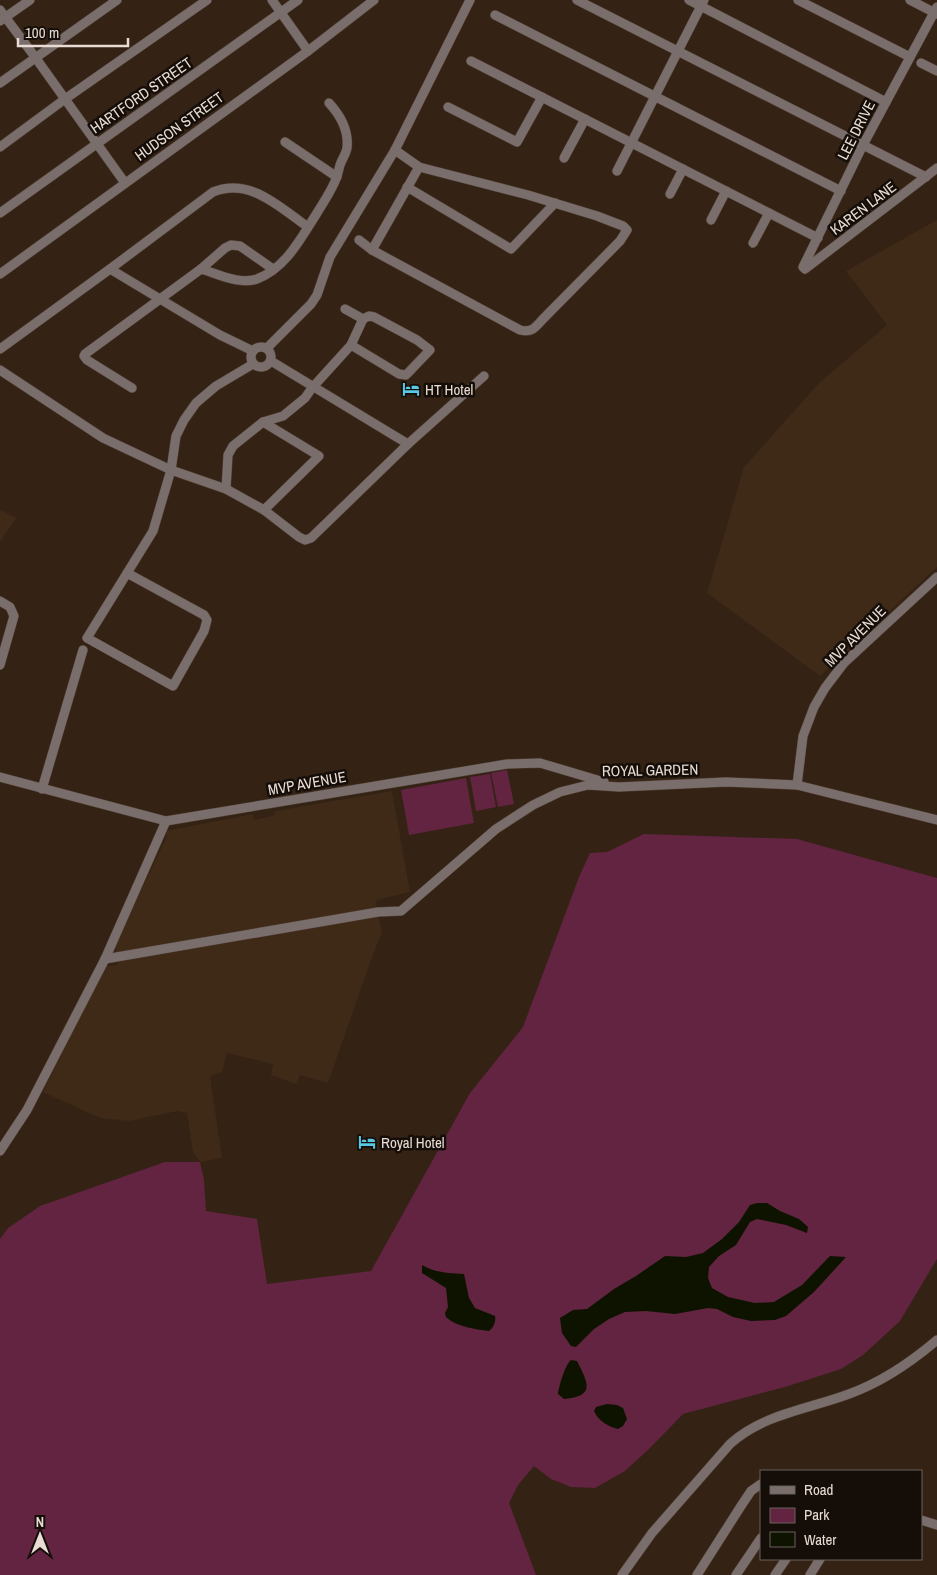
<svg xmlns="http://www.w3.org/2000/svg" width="937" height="1575" font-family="'Archivo Narrow',sans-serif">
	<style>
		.built { fill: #3f2917 }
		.green { fill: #622440 }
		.water { fill: #0e1300 }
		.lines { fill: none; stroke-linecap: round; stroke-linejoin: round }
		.minor-casing { stroke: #514034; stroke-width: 10 }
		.minor { stroke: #7a6e6c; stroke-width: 9 }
		.labels { text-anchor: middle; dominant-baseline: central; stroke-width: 5; stroke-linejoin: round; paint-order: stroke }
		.street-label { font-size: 15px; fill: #e8dcd4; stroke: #150e08 }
		.poi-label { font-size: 15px; fill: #e8dcd4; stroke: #150e08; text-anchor: start }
	</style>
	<rect width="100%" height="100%" fill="#342215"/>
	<!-- built -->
	<g class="built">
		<polygon points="937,220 937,567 820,676 707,593 744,467 820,382 887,325 846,271"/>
		<polygon points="0,509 16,518 0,542"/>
		<polygon points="392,791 410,892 377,900 376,903 382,932 370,963 328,1083 300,1075 296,1084 271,1075 273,1064 227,1053 222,1072 210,1076 222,1158 200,1162 193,1153 187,1113 178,1111 129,1121 100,1118 43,1092 105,966 118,965 115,945 167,836 166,831 253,814 254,820 275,815 275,811"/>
	</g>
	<!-- green -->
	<g class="green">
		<polygon points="507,770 514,804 498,807 491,773"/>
		<polygon points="490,774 496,807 476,811 470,777"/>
		<polygon points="466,778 474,823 409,835 401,790"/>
		<polygon points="644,834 797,839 937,878 937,1259 900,1321 863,1355 841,1369 785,1387 683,1414 650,1448 625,1471 595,1488 571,1487 551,1479 534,1466 518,1485 509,1503 536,1575 0,1575 0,1239 8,1228 40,1206 165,1162 200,1162 204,1180 206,1211 257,1219 267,1284 371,1271 470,1093 523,1027 579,877 590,853 607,852"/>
	</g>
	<!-- water -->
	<g class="water">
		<polygon points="757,1203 767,1203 780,1211 799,1219 808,1227 807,1233 786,1225 757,1219 750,1222 736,1245 719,1256 709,1267 708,1278 712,1288 728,1297 755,1303 774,1302 802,1285 830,1256 846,1257 814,1292 786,1316 775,1320 751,1321 733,1317 717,1309 708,1308 675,1314 646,1311 625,1312 609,1319 594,1329 576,1347 571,1346 562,1333 560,1318 573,1310 587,1309 614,1289 636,1276 665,1256 686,1257 703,1253 722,1239 739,1222 750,1205"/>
		<path d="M422,1265C435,1273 449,1273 464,1274L469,1298L475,1308L495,1316C496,1322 494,1327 489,1331C474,1329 457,1327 446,1317L445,1313L448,1307L446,1288L422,1273Z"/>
		<path d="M571,1360L577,1361C588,1383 596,1396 564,1399L558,1394C559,1386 565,1365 571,1360Z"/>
		<path d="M607,1404L617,1405L623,1408L627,1419L623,1426L618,1429C609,1427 598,1421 594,1411L596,1407Z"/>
	</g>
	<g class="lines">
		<!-- minor casing -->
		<g class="minor-casing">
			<g id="minor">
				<polyline points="272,0 308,51"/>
				<polyline points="577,0 926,177"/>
				<polyline points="689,0 886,102"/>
				<polyline points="798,0 910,57"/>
				<polyline points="910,0 937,14"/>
				<polyline points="937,7 863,145 803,267 805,269 937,168"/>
				<polyline points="0,10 35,57 125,183"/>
				<polyline points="495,15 841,191"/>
				<polyline points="0,21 30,0"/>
				<polyline points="471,61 818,238"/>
				<polyline points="921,63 937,71"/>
				<polyline points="0,83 117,0"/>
				<polyline points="448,107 517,142 542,97"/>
				<polyline points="285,142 337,177"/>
				<polyline points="0,147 65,99 207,0"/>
				<polyline points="564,158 585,119"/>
				<polyline points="617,171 704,0"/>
				<polyline points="407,187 511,249 555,203"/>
				<polyline points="670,194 683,169"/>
				<polyline points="0,213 298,0"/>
				<polyline points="711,220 726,191"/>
				<path d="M359,240L372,250L520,330C531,333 535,328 542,320L620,241L627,230L623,226L597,216L528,195L419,167L395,150"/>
				<polyline points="753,243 769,213"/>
				<polyline points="372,250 419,167"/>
				<polyline points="110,269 220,335 253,351"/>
				<path d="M201,269C218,274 239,285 257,279C286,268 301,238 317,213C324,201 333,189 337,176C338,173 339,169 340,165C342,159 346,154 347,148C349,130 341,116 329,103"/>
				<polyline points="0,274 308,51 374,0"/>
				<polyline points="345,309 363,319"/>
				<circle cx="261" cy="357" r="10"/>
				<polyline points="267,348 311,304 317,295 330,257 395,150 470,0"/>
				<path d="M0,349L110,269L213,192C250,177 279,207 308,227"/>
				<polyline points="271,361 408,444"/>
				<polyline points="0,370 103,438 171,470 226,489 264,510 299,537 305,540 311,538 408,444 484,376"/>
				<polyline points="132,388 87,360 84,356 85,354 201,269 225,248 231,245 240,246 273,269"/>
				<polyline points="263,422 319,456 264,510"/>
				<polyline points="226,489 228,455 233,446 263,422 283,416 305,398 312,388 351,345 363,319 369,316 374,317 417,340 430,350 406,375 399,374 351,345"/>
				<polyline points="127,573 204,615 207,620 204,631 173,686 87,638 153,531 171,470 176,436 184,420 196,403 216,386 253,364"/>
				<polyline points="0,601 10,607 14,616 0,665"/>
				<polyline points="0,777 166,821 507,764 540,763 604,782"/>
				<polyline points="797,785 803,736 814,707 825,688 844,663 937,577"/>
				<polyline points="42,789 83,650"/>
				<polyline points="105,959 378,912 401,911 496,829 533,805 560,792 588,785 619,787 726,782 797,785 937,820"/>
				<polyline points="0,1151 27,1110 105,959 166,821"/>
				<polyline points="921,1520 937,1525"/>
				<path d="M622,1575L652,1533L730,1444C763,1414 809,1409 849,1394C882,1382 910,1363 937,1340"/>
				<polyline points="697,1575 741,1506 751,1491 761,1484"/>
				<polyline points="736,1575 761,1538"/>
				<polyline points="775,1575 786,1559"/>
				<polyline points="810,1575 820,1559"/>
			</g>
		</g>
		<!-- minor -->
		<use href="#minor" class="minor"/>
	</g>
	<!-- icons -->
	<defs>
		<g id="hotel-bare" transform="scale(1.35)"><path d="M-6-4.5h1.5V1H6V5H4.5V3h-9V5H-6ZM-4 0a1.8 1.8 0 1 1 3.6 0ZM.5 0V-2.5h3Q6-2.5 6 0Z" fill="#59c8e5" stroke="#150e08" stroke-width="2.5" paint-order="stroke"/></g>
	</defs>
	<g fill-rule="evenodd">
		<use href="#hotel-bare" x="411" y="389"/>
		<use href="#hotel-bare" x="367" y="1142"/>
	</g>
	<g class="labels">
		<!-- street labels -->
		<g class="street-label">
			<text transform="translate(141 95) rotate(-35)">HARTFORD STREET</text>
			<text transform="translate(179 126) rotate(-36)">HUDSON STREET</text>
			<text transform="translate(856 130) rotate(-63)">LEE DRIVE</text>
			<text transform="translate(863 208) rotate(-37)">KAREN LANE</text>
			<text transform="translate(855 636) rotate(-45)">MVP AVENUE</text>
			<text transform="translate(650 770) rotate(-1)">ROYAL GARDEN</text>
			<text transform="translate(307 783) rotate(-10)">MVP AVENUE</text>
		</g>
		<!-- poi labels -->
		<g class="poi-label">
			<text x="425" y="389">HT Hotel</text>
			<text x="381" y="1142">Royal Hotel</text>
		</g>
	</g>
	<!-- legend -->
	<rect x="760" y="1470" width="162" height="90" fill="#150e08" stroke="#69605a"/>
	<rect x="770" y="1486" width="25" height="8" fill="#7a6e6c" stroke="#69605a"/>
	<text x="804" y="1495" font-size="15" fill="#e8dcd4">Road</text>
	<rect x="770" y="1508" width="25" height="15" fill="#622440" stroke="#69605a"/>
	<text x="804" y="1520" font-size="15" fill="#e8dcd4">Park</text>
	<rect x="770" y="1532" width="25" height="15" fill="#0e1300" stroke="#69605a"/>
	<text x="804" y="1545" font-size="15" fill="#e8dcd4">Water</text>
	<!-- north arrow -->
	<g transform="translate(40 1535)" stroke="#150e08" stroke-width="4" paint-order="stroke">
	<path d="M0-4L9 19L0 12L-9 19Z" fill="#e8dcd4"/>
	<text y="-8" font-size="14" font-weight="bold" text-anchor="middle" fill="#e8dcd4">N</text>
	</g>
	<!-- scale -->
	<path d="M18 38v8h110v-8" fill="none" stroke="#e8dcd4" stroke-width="2.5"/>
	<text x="25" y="38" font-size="15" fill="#e8dcd4" stroke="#150e08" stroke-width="4" paint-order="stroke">100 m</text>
</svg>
